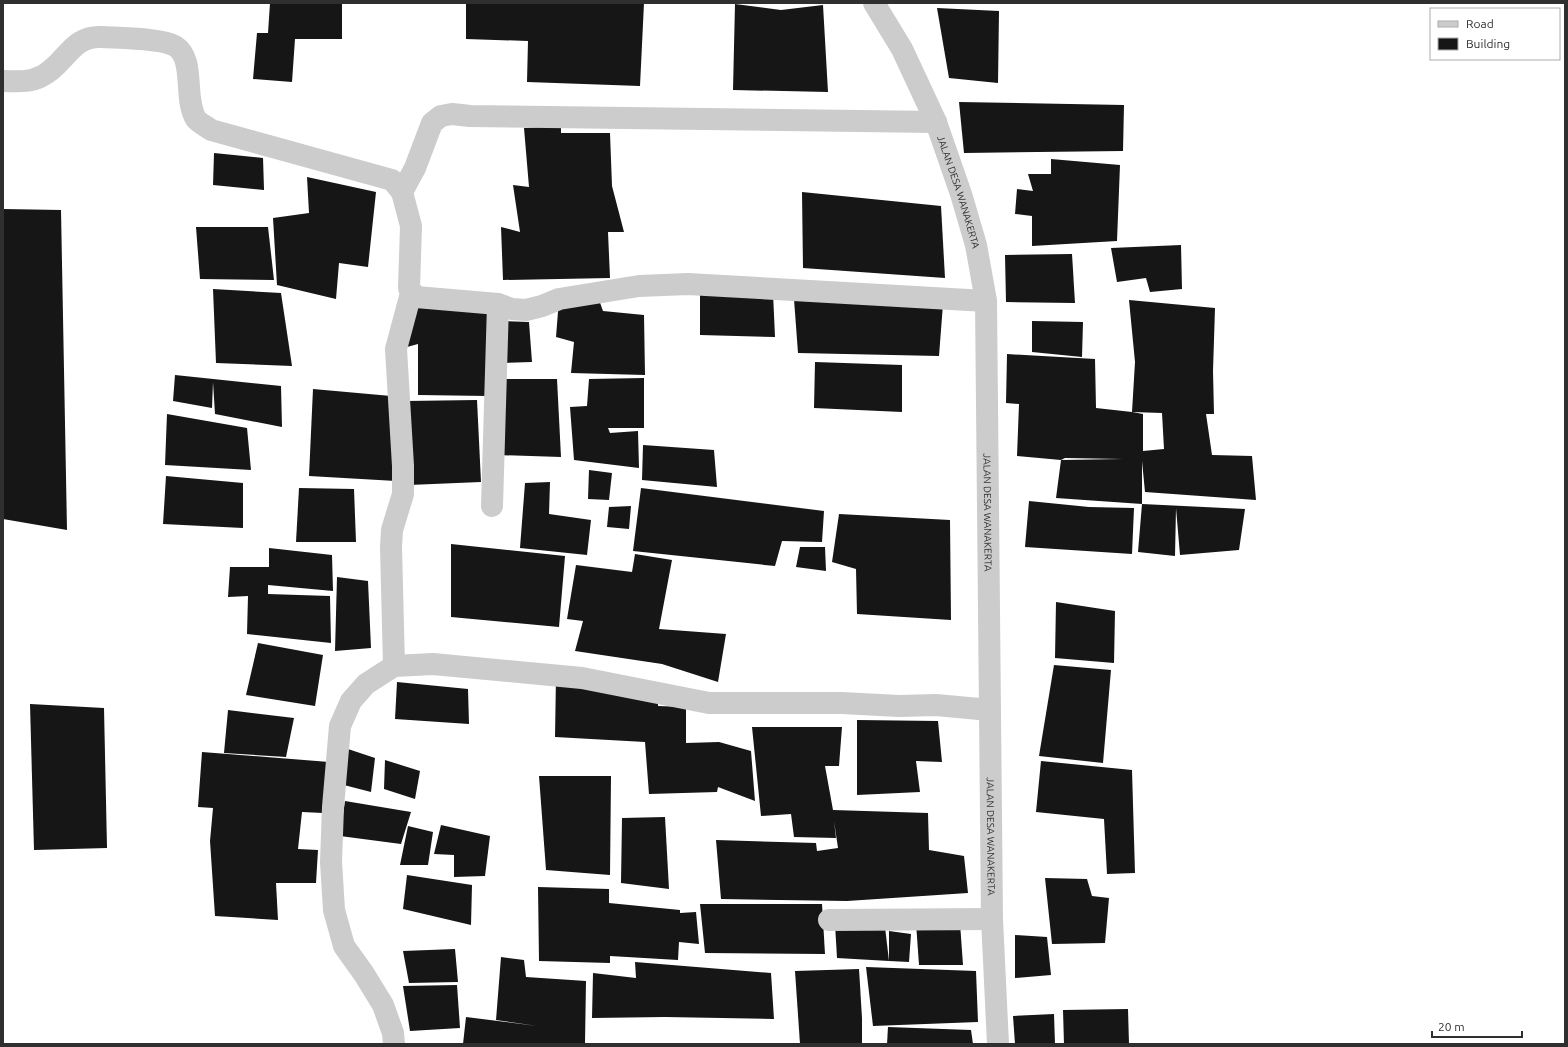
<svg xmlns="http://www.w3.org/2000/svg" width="1568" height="1047" font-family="Ubuntu,sans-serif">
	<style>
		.building { fill: #161616; fill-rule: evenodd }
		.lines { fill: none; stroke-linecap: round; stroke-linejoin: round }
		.minor { stroke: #ccc; stroke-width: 22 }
		.labels { text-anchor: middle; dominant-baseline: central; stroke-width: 4; stroke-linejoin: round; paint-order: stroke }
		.street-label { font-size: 10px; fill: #2f2f2f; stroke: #fff }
	</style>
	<rect width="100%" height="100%" fill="#fff"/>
	<!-- building -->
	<g class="building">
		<polygon points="270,3 342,3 342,39 295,39 292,82 253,79 257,33 268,33"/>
		<polygon points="466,3 644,3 640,86 527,82 528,41 466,39"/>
		<polygon points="735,4 781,10 823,5 828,92 733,90"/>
		<polygon points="937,8 999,11 998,83 949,78"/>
		<polygon points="959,102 1124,105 1123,151 964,153"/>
		<polygon points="561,126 561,133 610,133 612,186 624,232 608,232 610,278 503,280 501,227 520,232 513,185 529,187 524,128"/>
		<polygon points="214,153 263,158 264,190 213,185"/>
		<polygon points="1051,159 1120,165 1117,241 1032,246 1032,216 1015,214 1017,189 1033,191 1028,174 1051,174"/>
		<polygon points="307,177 376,192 368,267 339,263 336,299 277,285 273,218 309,213"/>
		<polygon points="802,192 941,206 945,278 803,268"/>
		<polygon points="3,209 61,210 67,530 3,519"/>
		<polygon points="196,227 268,227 274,280 200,279"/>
		<polygon points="1181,245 1182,289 1150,292 1146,278 1117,282 1111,248"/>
		<polygon points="1072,254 1075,303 1006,302 1005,255"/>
		<polygon points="700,284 773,293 775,337 700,335"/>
		<polygon points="213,289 281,293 292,366 216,363"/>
		<polygon points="598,297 603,311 644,315 645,375 571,373 574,342 556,337 559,299"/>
		<polygon points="794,299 943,304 939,356 798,353"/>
		<path d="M1129,300L1215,308L1213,371L1214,414H1206L1212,455L1252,456L1256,500L1145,492L1142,461V504L1056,498L1061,460L1123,459L1065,458L1061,460L1017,456L1019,404L1006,403L1007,354L1095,359L1096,408L1132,412L1135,362ZM1132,412L1162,413L1164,449L1143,451V414Z"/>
		<polygon points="412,302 489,310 488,396 418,395 418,344 407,347"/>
		<polygon points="502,321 529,322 532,362 502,363"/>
		<polygon points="1032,321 1083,322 1082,357 1032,352"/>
		<polygon points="815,362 902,365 902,412 814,408"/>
		<polygon points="175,375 281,386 282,427 215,414 213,382 212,408 173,401"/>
		<polygon points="644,378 644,428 608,428 610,433 638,431 639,468 574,460 570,407 587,406 589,379"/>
		<polygon points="498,379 557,379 561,457 497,455"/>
		<polygon points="313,389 391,396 396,481 309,476"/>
		<polygon points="477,400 481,482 409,485 406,401"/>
		<polygon points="167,414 247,428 251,470 165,465"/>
		<polygon points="643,445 714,450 717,487 642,480"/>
		<polygon points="589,470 612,473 609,500 588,499"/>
		<polygon points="166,476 243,483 243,528 163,524"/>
		<polygon points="550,482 549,514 591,520 587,555 520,548 525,483"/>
		<polygon points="299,488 354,489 356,542 296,542"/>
		<polygon points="641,488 824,511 822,542 782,541 775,566 633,551"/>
		<polygon points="1029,501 1089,507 1134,508 1132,554 1025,547"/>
		<polygon points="1142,504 1245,509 1239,550 1180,555 1176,508 1175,556 1138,552"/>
		<polygon points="631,506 629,529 607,527 609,507"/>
		<polygon points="839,514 950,520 951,620 857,614 856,569 832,562"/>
		<polygon points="451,544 565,556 559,627 451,617"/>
		<polygon points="800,547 825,547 826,571 796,567"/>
		<polygon points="269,548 332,555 333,591 268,585 268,594 330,596 331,643 247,634 248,596 228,597 230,567 269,567"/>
		<polygon points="635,554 672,560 659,629 726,634 718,682 662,664 575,651 583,621 567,619 576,565 632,572"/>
		<polygon points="337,577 368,581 371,648 335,651"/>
		<polygon points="1056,602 1115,611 1114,663 1055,658"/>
		<polygon points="258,643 323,655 315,706 246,695"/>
		<polygon points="1054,665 1111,670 1103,763 1039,756"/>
		<polygon points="556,676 658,698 658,706 686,707 686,743 719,742 751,751 755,801 718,787 717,792 649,794 645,742 555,737"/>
		<polygon points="397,682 468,689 469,724 395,719"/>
		<polygon points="30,704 104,708 107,848 34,850"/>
		<polygon points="228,710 294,718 286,757 224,753"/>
		<polygon points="857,720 938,721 942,762 916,761 920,792 857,795"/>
		<polygon points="752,727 842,727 839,766 825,766 833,810 928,813 929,850 964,856 968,893 847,901 721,899 716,840 816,843 817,851 838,848 834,821 836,838 794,837 791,814 761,816"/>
		<polygon points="345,748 375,758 371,792 340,784"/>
		<polygon points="202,752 329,762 323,813 302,812 298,849 318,850 316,883 276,883 278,920 215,916 210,841 213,808 198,807"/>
		<polygon points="385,760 420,771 415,799 384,789"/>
		<polygon points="1041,761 1132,770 1135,873 1107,874 1104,819 1036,812"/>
		<polygon points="539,776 611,776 610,875 546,870"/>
		<polygon points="345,801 411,812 401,844 340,836"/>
		<polygon points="665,817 669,889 621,883 622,818"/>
		<polygon points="441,825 490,836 485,876 454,877 454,855 434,854"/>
		<polygon points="408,826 433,832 428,865 400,865"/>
		<polygon points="407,875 472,885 471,925 403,909"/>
		<polygon points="1045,878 1087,879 1092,896 1109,898 1105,943 1052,944"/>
		<polygon points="538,887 609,889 609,903 680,910 680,913 696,912 699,944 679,942 678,960 610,956 610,963 539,961"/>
		<polygon points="700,904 822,904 825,954 705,953"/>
		<polygon points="916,923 960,923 963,965 919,965"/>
		<polygon points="835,924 885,927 889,961 837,958"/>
		<polygon points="889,931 911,934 909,962 889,961"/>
		<polygon points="1015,935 1047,937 1051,975 1015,978"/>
		<polygon points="455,949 458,982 409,983 403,951"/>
		<polygon points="501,957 524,960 526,977 586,981 585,1044 463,1044 466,1017 537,1026 496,1020"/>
		<polygon points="635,962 771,973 774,1019 665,1017 592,1018 593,973 636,978"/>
		<polygon points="866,967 976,971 978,1022 873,1026"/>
		<polygon points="859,969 862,1018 862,1044 800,1044 795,971"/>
		<polygon points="457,985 460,1028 410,1031 403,986"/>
		<polygon points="1128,1009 1129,1044 1064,1044 1063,1010"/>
		<polygon points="1054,1014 1055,1044 1015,1044 1013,1016"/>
		<polygon points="888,1027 971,1030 973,1044 887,1044"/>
	</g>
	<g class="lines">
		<!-- minor -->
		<g class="minor">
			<path id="s1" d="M874,3L902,49L936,122L961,194L976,245L986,301L992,919L998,1044"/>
			<path d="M3,81C16,81 29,83 42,76C66,64 71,35 102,37C118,38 162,38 175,46C196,59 183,98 196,119C199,123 206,126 211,130L392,180L402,192L411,226L409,288L416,297L498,304L512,309L526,310L542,306L559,299L639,286L688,284L986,301"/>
			<polyline points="402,192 415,168 432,123 441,116 452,114 470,116 936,122"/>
			<polyline points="492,506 498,304"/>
			<polyline points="394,666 391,547 392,530 403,494 403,466 396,349 411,293"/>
			<polyline points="829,920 992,919"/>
			<polyline points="394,1044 393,1033 383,1005 364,974 344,946 334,910 331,862 333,807 340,726 351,701 366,684 394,666 433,664 582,678 709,703 842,703 899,706 936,705 990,710"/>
		</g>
	</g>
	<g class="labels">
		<!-- street labels -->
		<g class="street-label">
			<text stroke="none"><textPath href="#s1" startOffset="208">JALAN DESA WANAKERTA</textPath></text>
			<text stroke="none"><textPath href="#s1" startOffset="532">JALAN DESA WANAKERTA</textPath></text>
			<text stroke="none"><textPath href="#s1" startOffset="856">JALAN DESA WANAKERTA</textPath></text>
		</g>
	</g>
	<!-- border -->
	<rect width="1568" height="1047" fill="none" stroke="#2f2f2f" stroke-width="8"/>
	<!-- legend -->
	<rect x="1430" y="8" width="130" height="52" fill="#ffffff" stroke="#acacac"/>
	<rect x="1438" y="21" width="20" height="6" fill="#cccccc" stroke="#acacac"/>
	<text x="1466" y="28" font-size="12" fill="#2f2f2f">Road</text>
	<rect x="1438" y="38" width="20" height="12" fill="#161616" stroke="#acacac"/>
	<text x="1466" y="48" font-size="12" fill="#2f2f2f">Building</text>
	<!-- scale -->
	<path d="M1432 1031v6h90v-6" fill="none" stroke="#2f2f2f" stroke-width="2"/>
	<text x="1438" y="1031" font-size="12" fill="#2f2f2f" stroke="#ffffff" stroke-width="3" paint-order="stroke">20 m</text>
</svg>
